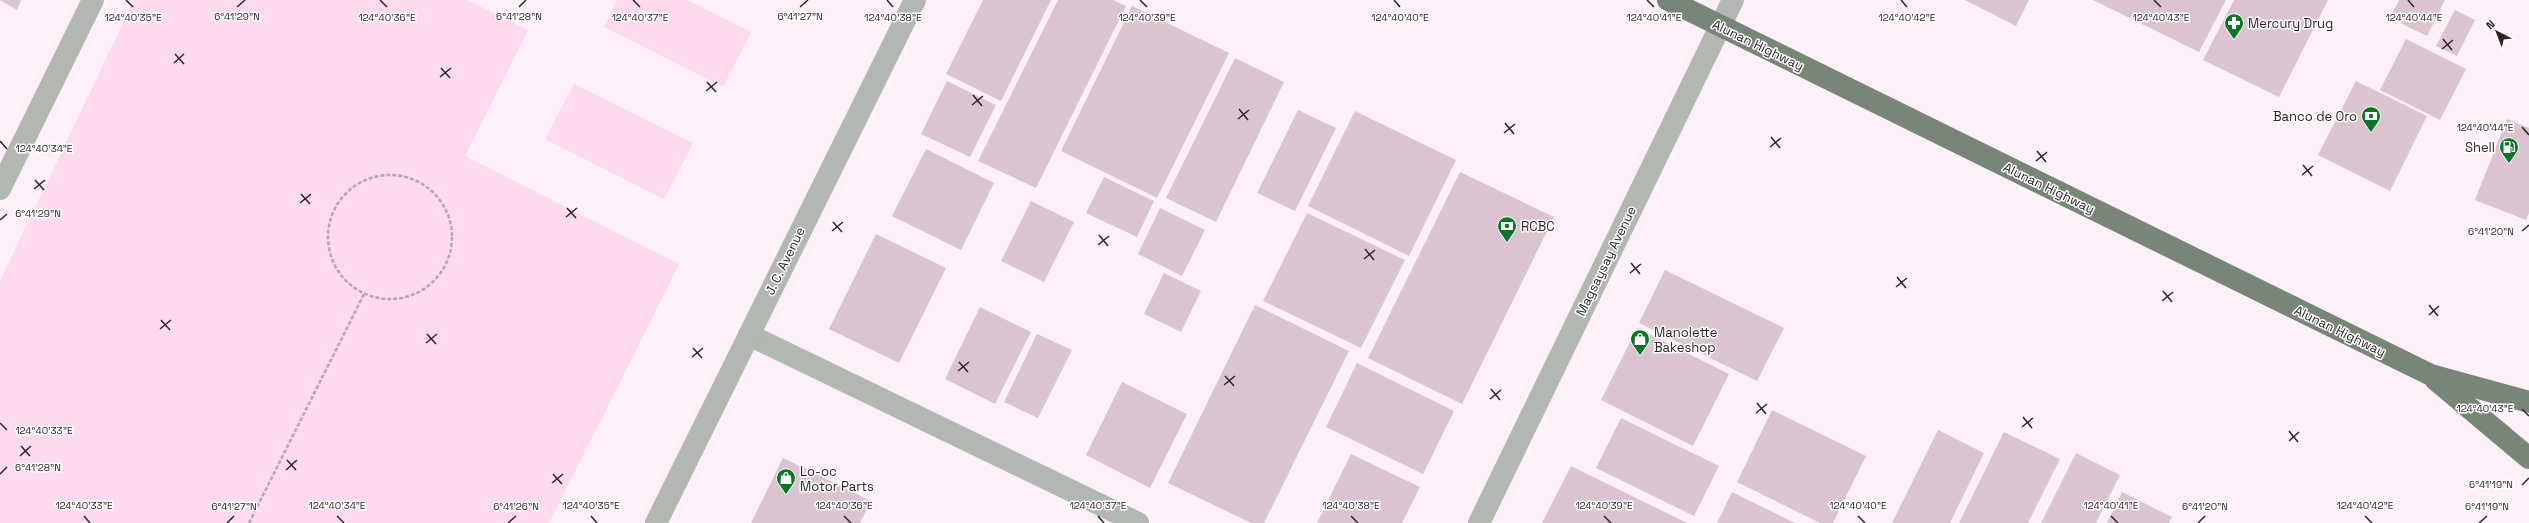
<svg xmlns="http://www.w3.org/2000/svg" width="2529" height="523" font-family="'Space Grotesk',sans-serif">
	<style>
		.green { fill: #fddaee }
		.building { fill: #dac4d1 }
		.lines { fill: none; stroke-linecap: round; stroke-linejoin: round }
		.path { stroke: #b4a8af; stroke-width: 2.5; stroke-dasharray: 4 2; stroke-linecap: butt }
		.street { stroke: #b0b8b1; stroke-width: 22 }
		.primary { stroke: #788678; stroke-width: 22 }
		.ticks { fill: none; stroke: #2d2429; stroke-width: 1.5 }
		.labels { text-anchor: middle; dominant-baseline: central; stroke-width: 3; stroke-linejoin: round; paint-order: stroke }
		.poi-label { font-size: 13px; fill: #2d2429; stroke: #fff; text-anchor: start }
		.street-label { font-size: 13px; fill: #2d2429; stroke: #fff }
		.ticks-label { font-size: 10px; text-anchor: middle; fill: #2d2429; stroke: #fff; stroke-width: 3; stroke-linejoin: round; paint-order: stroke }
	</style>
	<rect width="100%" height="100%" fill="#fef0f8"/>
	<!-- green -->
	<g class="green">
		<polygon points="134,0 467,0 528,30 465,156 679,264 549,523 0,523 0,281"/>
		<polygon points="617,0 688,0 751,32 723,87 604,27"/>
		<polygon points="574,84 693,143 664,199 545,139"/>
	</g>
	<!-- building -->
	<g class="building">
		<polygon points="0,0 21,0 17,10"/>
		<polygon points="983,0 1051,0 1001,101 946,74"/>
		<polygon points="1058,0 1113,0 1126,6 1036,188 978,161"/>
		<polygon points="1965,0 2029,0 2016,26"/>
		<polygon points="2093,0 2226,0 2199,52"/>
		<polygon points="2234,0 2328,0 2279,97 2203,60"/>
		<polygon points="2399,0 2445,0 2427,36 2390,18"/>
		<polygon points="1132,6 1229,53 1157,198 1061,151"/>
		<polygon points="2455,10 2475,20 2457,56 2436,46"/>
		<polygon points="2406,39 2466,69 2440,120 2380,90"/>
		<polygon points="1235,58 1284,82 1216,222 1166,198"/>
		<polygon points="947,81 996,105 970,157 921,134"/>
		<polygon points="2356,81 2427,116 2390,191 2318,155"/>
		<polygon points="1298,110 1336,128 1295,211 1257,193"/>
		<polygon points="1355,111 1456,160 1409,256 1308,206"/>
		<polygon points="2507,119 2529,128 2529,213 2526,220 2475,200"/>
		<polygon points="926,149 994,183 961,250 892,216"/>
		<polygon points="1460,172 1554,217 1462,404 1368,358"/>
		<polygon points="1104,177 1154,201 1137,237 1086,213"/>
		<polygon points="1031,201 1074,222 1044,282 1001,261"/>
		<polygon points="1160,208 1205,230 1182,276 1138,254"/>
		<polygon points="1307,213 1405,260 1361,348 1263,301"/>
		<polygon points="876,234 946,268 899,363 829,329"/>
		<polygon points="1665,270 1784,328 1757,381 1639,323"/>
		<polygon points="1164,273 1201,291 1181,332 1144,314"/>
		<polygon points="1255,305 1349,351 1264,523 1251,523 1168,483"/>
		<polygon points="980,307 1031,332 995,404 945,379"/>
		<polygon points="1637,328 1729,374 1693,446 1601,400"/>
		<polygon points="1037,334 1072,350 1038,418 1004,402"/>
		<polygon points="1357,363 1454,411 1423,474 1326,427"/>
		<polygon points="1122,382 1187,414 1150,488 1086,455"/>
		<polygon points="1772,410 1866,456 1833,523 1820,523 1737,482"/>
		<polygon points="1621,418 1719,466 1694,516 1596,468"/>
		<polygon points="1938,430 1984,453 1950,523 1892,523"/>
		<polygon points="2004,432 2060,459 2028,523 1959,523"/>
		<polygon points="2076,453 2120,475 2096,523 2041,523"/>
		<polygon points="1351,454 1420,487 1402,523 1317,523"/>
		<polygon points="783,458 871,501 860,523 751,523"/>
		<polygon points="1571,466 1687,523 1542,523"/>
		<polygon points="1732,492 1795,523 1717,523"/>
		<polygon points="2122,492 2172,517 2169,523 2107,523"/>
	</g>
	<g class="lines">
		<!-- path -->
		<g class="path">
			<circle cx="390" cy="237" r="62"/>
			<polyline points="249,523 364,294"/>
		</g>
		<!-- street -->
		<g class="street">
			<polyline points="0,189 93,0"/>
			<polyline points="749,335 1138,523"/>
			<polyline points="656,523 915,0"/>
			<polyline points="1479,523 1733,0"/>
		</g>
		<!-- primary -->
		<g class="primary">
			<polyline points="1668,0 2431,375 2529,402"/>
			<polyline points="2436,380 2529,458"/>
		</g>
	</g>
	<!-- ticks -->
	<path class="ticks" d="M126,0L133,7M380,0L387,7M633,0L640,7M887,0L893,7M1140,0L1147,7M1394,0L1400,7M1647,0L1654,7M1901,0L1907,7M2154,0L2161,7M2408,0L2414,7M237,7L245,0M519,7L526,0M800,7L808,0M2443,39L2452,50M2442,49L2453,40M175,54L184,64M174,63L184,54M441,68L450,78M440,77L451,68M707,82L716,92M706,91L717,82M973,95L982,106M972,105L983,96M1239,109L1248,120M1238,119L1249,110M1505,123L1514,134M2522,127L2529,135M1504,133L1515,124M1771,137L1780,148M0,141L7,149M1770,147L1781,138M2037,151L2046,162M2036,161L2047,152M2303,165L2312,176M2302,175L2313,166M35,180L44,190M34,189L45,180M301,194L310,204M300,203L311,194M567,208L576,218M566,217L577,208M0,220L7,214M833,222L842,232M832,231L843,222M2522,231L2529,225M1099,235L1108,246M1098,245L1109,236M1365,249L1374,260M1364,259L1375,250M1631,263L1640,274M1630,273L1641,264M1897,277L1906,288M1896,287L1907,278M2163,291L2172,302M2162,301L2173,292M2429,305L2438,316M2429,315L2439,306M161,320L170,330M160,329L171,320M427,334L436,344M426,343L437,334M693,348L702,358M692,357L703,348M959,362L968,372M958,371L969,362M1225,376L1234,386M1224,385L1235,376M1491,389L1500,400M1490,399L1501,390M1757,403L1766,414M2522,409L2529,416M1756,413L1767,404M2023,417L2032,428M0,423L7,430M2022,427L2033,418M2289,431L2298,442M2289,441L2299,432M21,446L30,456M20,456L31,446M287,460L296,470M286,470L297,460M0,474L7,467M553,474L562,484M552,483L563,474M2522,485L2529,478M84,516L90,523M337,516L344,523M591,516L597,523M844,516L851,523M1098,516L1104,523M1351,516L1358,523M1604,516L1611,523M1858,516L1865,523M2111,516L2118,523M2365,516L2372,523M227,523L234,516M508,523L516,516M2198,523L2205,516M2479,523L2487,516"/>
	<!-- icons -->
	<defs>
		<g id="pharmacy-pin" transform="scale(1)"><path d="M0 17L-7.5 6A9.5 9.5 0 1 1 7.5 6Z" fill="#0f7526" stroke="#fff"/><path d="M-2-6h4v4h4v4h-4v4h-4v-4h-4v-4h4Z" fill="#fff"/></g>
		<g id="bank-pin" transform="scale(1)"><path d="M0 17L-7.5 6A9.5 9.5 0 1 1 7.5 6Z" fill="#0f7526" stroke="#fff"/><path d="M-6-4H6V4H-6ZM0-2.3a2.3 2.3 0 1 0 0 4.6a2.3 2.3 0 1 0 0-4.6Z" fill="#fff"/></g>
		<g id="fuel-pin" transform="scale(1)"><path d="M0 17L-7.5 6A9.5 9.5 0 1 1 7.5 6Z" fill="#0f7526" stroke="#fff"/><path d="M-5.5-6h7V0h2V4h1.3V-2.5L3-4.5l.8-.8L6-3V5H2.5V1h-1V6h-7ZM-4.2-4.7v3.2H.2V-4.7Z" fill="#fff"/></g>
		<g id="shop-pin" transform="scale(1)"><path d="M0 17L-7.5 6A9.5 9.5 0 1 1 7.5 6Z" fill="#0f7526" stroke="#fff"/><path d="M-5-2.5h2.3a2.7 3.5 0 0 1 5.4 0H5L5.5 6h-11ZM-1.5-2.5h3a1.5 2.3 0 0 0-3 0Z" fill="#fff"/></g>
	</defs>
	<g fill-rule="evenodd">
		<use href="#pharmacy-pin" x="2234" y="23"/>
		<use href="#bank-pin" x="2371" y="116"/>
		<use href="#fuel-pin" x="2509" y="147"/>
		<use href="#bank-pin" x="1507" y="226"/>
		<use href="#shop-pin" x="1640" y="339"/>
		<use href="#shop-pin" x="786" y="478"/>
	</g>
	<g class="labels">
		<!-- poi labels -->
		<g class="poi-label">
			<text x="2248" y="23">Mercury Drug</text>
			<text x="2357" y="116" text-anchor="end">Banco de Oro</text>
			<text x="2495" y="147" text-anchor="end">Shell</text>
			<text x="1521" y="226">RCBC</text>
			<text x="1654" y="332">Manolette<tspan x="1654" dy="15">Bakeshop</tspan></text>
			<text x="800" y="471">Lo-oc<tspan x="800" dy="15">Motor Parts</tspan></text>
		</g>
		<!-- street labels -->
		<g class="street-label">
			<text transform="translate(1758 45) rotate(26)">Alunan Highway</text>
			<text transform="translate(2049 188) rotate(26)">Alunan Highway</text>
			<text transform="translate(785 261) rotate(-64)">J. C. Avenue</text>
			<text transform="translate(1606 261) rotate(-64)">Magsaysay Avenue</text>
			<text transform="translate(2340 331) rotate(26)">Alunan Highway</text>
		</g>
	</g>
	<g class="ticks-label">
		<text x="237" y="20">6°41'29"N</text>
		<text x="519" y="20">6°41'28"N</text>
		<text x="800" y="20">6°41'27"N</text>
		<text x="640" y="21">124°40'37"E</text>
		<text x="893" y="21">124°40'38"E</text>
		<text x="1654" y="21">124°40'41"E</text>
		<text x="1907" y="21">124°40'42"E</text>
		<text x="133" y="21">124°40'35"E</text>
		<text x="387" y="21">124°40'36"E</text>
		<text x="1147" y="21">124°40'39"E</text>
		<text x="1400" y="21">124°40'40"E</text>
		<text x="2161" y="21">124°40'43"E</text>
		<text x="2414" y="21">124°40'44"E</text>
		<text x="2485" y="131">124°40'44"E</text>
		<text x="44" y="152">124°40'34"E</text>
		<text x="38" y="217">6°41'29"N</text>
		<text x="2491" y="235">6°41'20"N</text>
		<text x="2485" y="412">124°40'43"E</text>
		<text x="44" y="434">124°40'33"E</text>
		<text x="38" y="471">6°41'28"N</text>
		<text x="2491" y="488">6°41'19"N</text>
		<text x="84" y="509">124°40'33"E</text>
		<text x="337" y="509">124°40'34"E</text>
		<text x="591" y="509">124°40'35"E</text>
		<text x="844" y="509">124°40'36"E</text>
		<text x="1098" y="509">124°40'37"E</text>
		<text x="1351" y="509">124°40'38"E</text>
		<text x="1604" y="509">124°40'39"E</text>
		<text x="1858" y="509">124°40'40"E</text>
		<text x="2111" y="509">124°40'41"E</text>
		<text x="2365" y="509">124°40'42"E</text>
		<text x="234" y="510">6°41'27"N</text>
		<text x="516" y="510">6°41'26"N</text>
		<text x="2205" y="510">6°41'20"N</text>
		<text x="2487" y="510">6°41'19"N</text>
	</g>
	<!-- north arrow -->
	<g transform="translate(2497 32) rotate(318)" stroke="#ffffff" stroke-width="3" paint-order="stroke">
	<path d="M0-3L7 15L0 10L-7 15Z" fill="#2d2429"/>
	<text y="-6" font-size="11" font-weight="bold" text-anchor="middle" fill="#2d2429">N</text>
	</g>
</svg>
